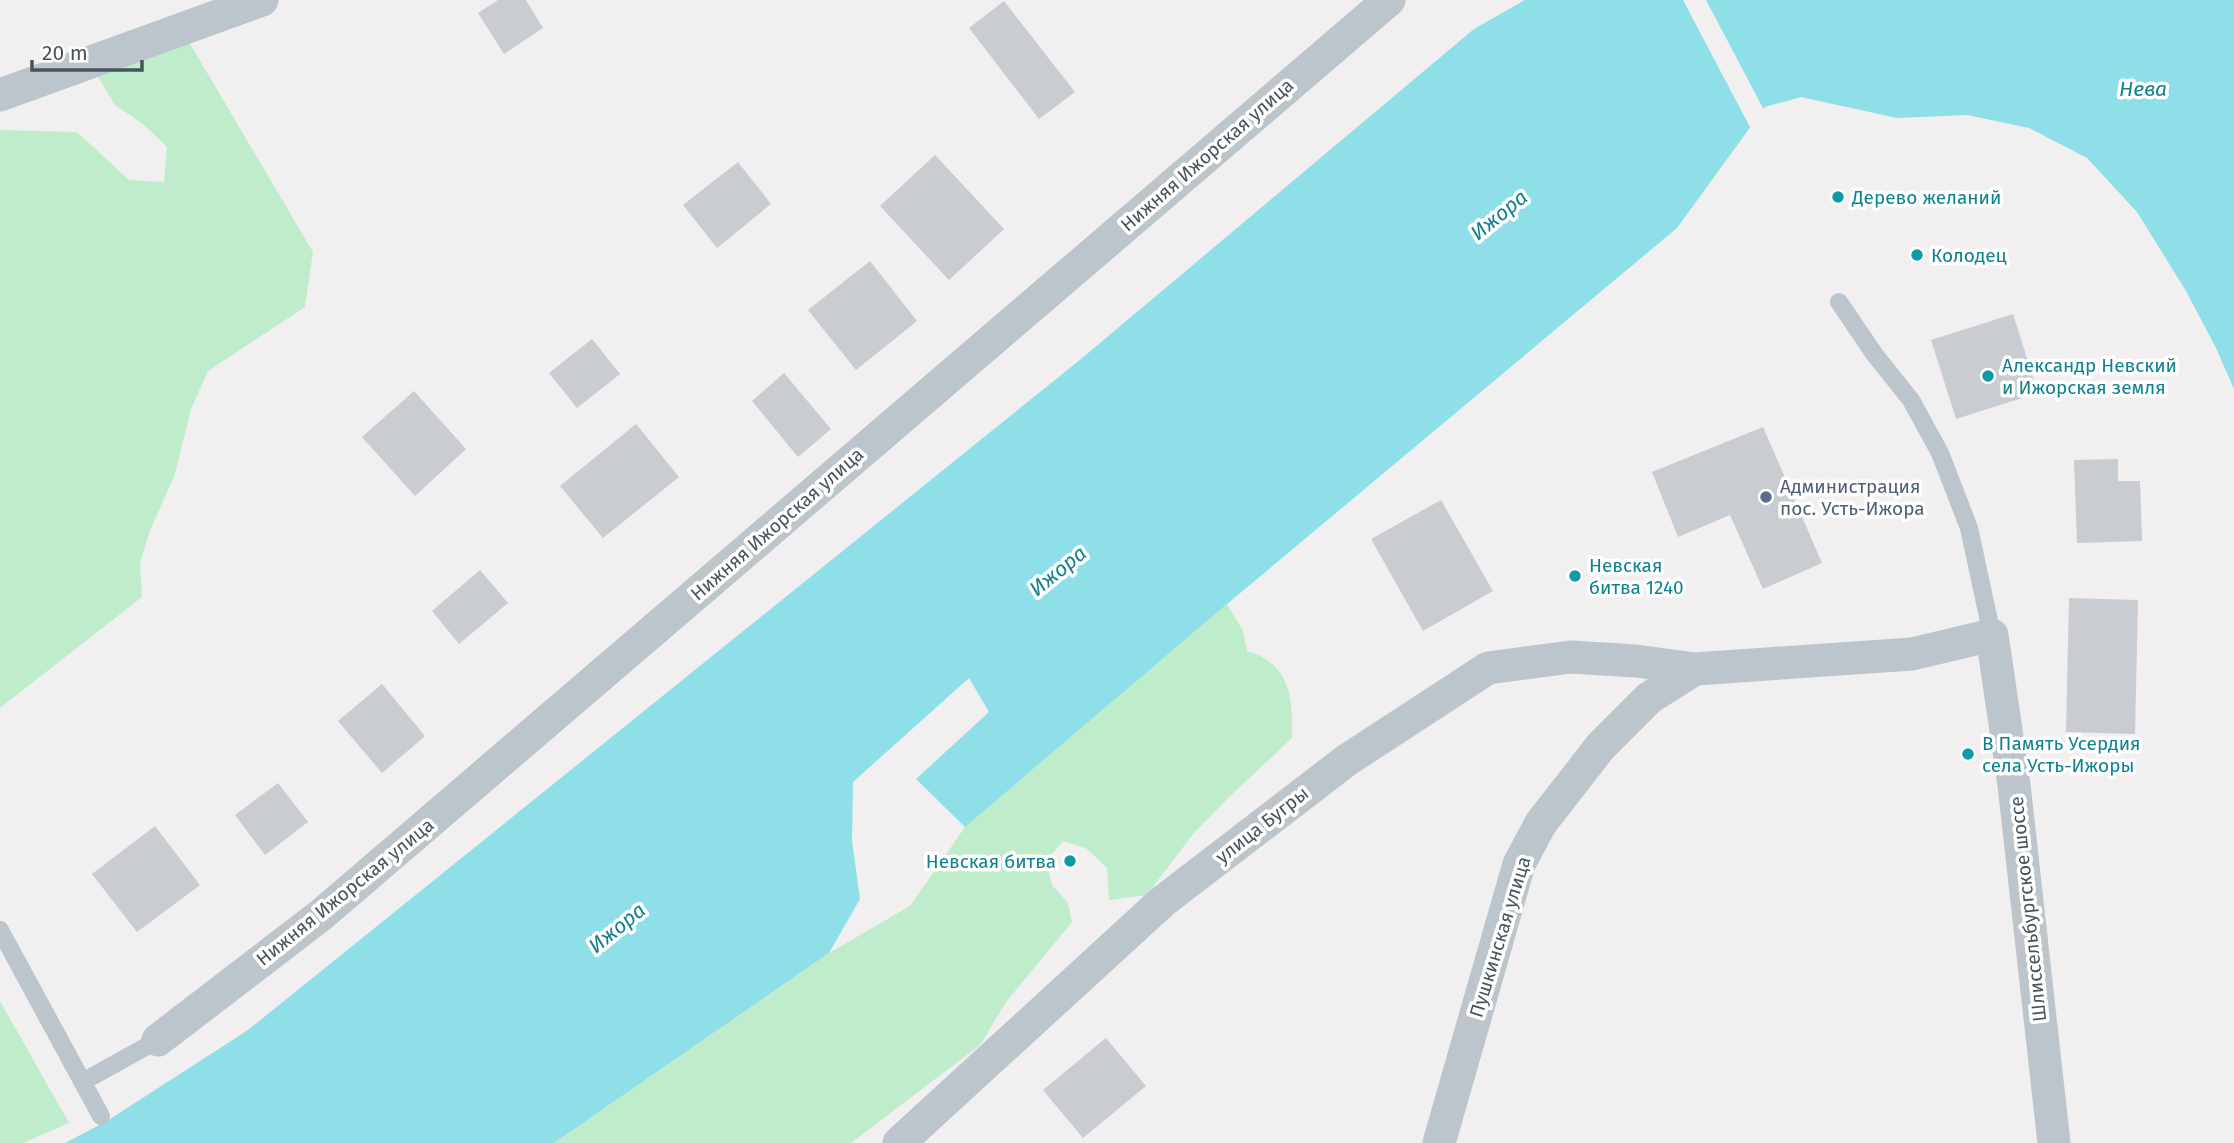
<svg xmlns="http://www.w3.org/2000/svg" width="2234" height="1143" font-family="'Fira Sans',sans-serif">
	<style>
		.green { fill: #bfedcc }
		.water { fill: #8edfe8 }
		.pier { fill: #f1efef }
		.building { fill: #c9ccd1 }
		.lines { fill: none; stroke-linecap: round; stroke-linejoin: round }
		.service { stroke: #bbc5cb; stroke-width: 18 }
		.minor { stroke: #bbc5cb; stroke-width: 33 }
		.culture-dot { fill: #0f9aa8; stroke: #fff; stroke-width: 2.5 }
		.service-dot { fill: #5c6f8a; stroke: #fff; stroke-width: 2.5 }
		.labels { text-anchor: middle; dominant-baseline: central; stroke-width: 7; stroke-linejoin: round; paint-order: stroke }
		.street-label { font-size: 19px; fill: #48545b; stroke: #fff }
		.culture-label { font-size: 19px; fill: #0d838f; stroke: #fff; text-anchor: start }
		.service-label { font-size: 19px; fill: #4e5e75; stroke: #fff; text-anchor: start }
		.water-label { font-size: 21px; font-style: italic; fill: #13818d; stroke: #fff }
	</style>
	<rect width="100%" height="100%" fill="#f1efef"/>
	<!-- green -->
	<g class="green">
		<polygon points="189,42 313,252 305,307 208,371 191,409 174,477 151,528 140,562 142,597 0,708 0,130 77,132 129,180 164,182 167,147 143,124 115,105 97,75"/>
		<path d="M1227,604L1243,631L1247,651C1291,664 1293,699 1292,738L1227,799L1193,834L1147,895L1109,900L1107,868L1086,848L1063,841L1046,861L1052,885L1068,903L1072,922L1006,1002L980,1045L851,1143H554L829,953L910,906L965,827Z"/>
		<polygon points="0,1001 69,1123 23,1143 0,1143"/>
	</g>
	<!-- water -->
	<polygon class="water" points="1525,0 2234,0 2234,389 2216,348 2186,291 2137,212 2087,158 2029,128 1967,115 1897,118 1801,97 1765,107 1677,228 1227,604 965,827 916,779 989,712 969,678 853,782 852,841 860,899 829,953 554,1143 65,1143 107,1121 248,1030 1081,359 1474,29"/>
	<!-- pier -->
	<polygon class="pier" points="1683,0 1706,0 1765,112 1752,131"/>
	<!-- building -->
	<g class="building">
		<polygon points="498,0 526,0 543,28 504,54 478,13"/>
		<polygon points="1004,1 1075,92 1039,119 969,28"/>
		<polygon points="935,155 1004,229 949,280 880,206"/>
		<polygon points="738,162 771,204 717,248 683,205"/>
		<polygon points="870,261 917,321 856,370 808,310"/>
		<polygon points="2013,314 2038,393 1956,419 1931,340"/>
		<polygon points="592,339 620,374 577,408 549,373"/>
		<polygon points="784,373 831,429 798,457 752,401"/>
		<polygon points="414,391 466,449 415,496 362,437"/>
		<polygon points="636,424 679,477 603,538 560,486"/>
		<polygon points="1763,427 1822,563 1763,589 1730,515 1678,537 1652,472"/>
		<polygon points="2118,459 2118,481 2140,481 2142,541 2077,543 2074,460"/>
		<polygon points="1441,500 1493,591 1423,631 1371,539"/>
		<polygon points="480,570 508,603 459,644 432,611"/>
		<polygon points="2069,598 2138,600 2135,734 2066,732"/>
		<polygon points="382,684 425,736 382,773 338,721"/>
		<polygon points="278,783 308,822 265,855 235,815"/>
		<polygon points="155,826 200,885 137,932 92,874"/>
		<polygon points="1106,1038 1146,1086 1083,1138 1043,1090"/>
	</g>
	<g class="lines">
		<!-- service -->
		<g class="service">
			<polyline points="1839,302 1875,355 1911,400 1940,453 1969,528 1992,635"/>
			<polyline points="0,930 101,1116"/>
			<polyline points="84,1081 158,1040"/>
		</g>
		<!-- minor -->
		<g class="minor">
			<polyline points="0,95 262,0"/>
			<polyline points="158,1040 321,915 1389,0"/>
			<polyline points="899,1143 1162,902 1347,760 1488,668 1571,657 1636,661 1695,669 1912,654 1992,635 2014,785 2054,1143"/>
			<polyline points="1439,1143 1519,864 1541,823 1601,746 1649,698 1695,669"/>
		</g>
	</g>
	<!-- markers -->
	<g class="culture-dot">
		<circle cx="1838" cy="197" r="7"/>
		<circle cx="1917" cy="255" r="7"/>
		<circle cx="1988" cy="376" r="7"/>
		<circle cx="1575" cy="576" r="7"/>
		<circle cx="1968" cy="754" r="7"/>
		<circle cx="1070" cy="861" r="7"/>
	</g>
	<circle class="service-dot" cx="1766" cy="497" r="7"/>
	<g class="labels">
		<!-- street labels -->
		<g class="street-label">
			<text transform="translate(1207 155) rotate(-41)">Нижняя Ижорская улица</text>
			<text transform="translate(777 524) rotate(-41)">Нижняя Ижорская улица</text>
			<text transform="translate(1262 825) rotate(-38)">улица Бугры</text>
			<text transform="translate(345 892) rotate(-39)">Нижняя Ижорская улица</text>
			<text transform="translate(2028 909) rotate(-96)">Шлиссельбургское шоссе</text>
			<text transform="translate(1500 937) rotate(-73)">Пушкинская улица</text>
		</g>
		<!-- culture labels -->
		<g class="culture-label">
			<text x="1852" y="197">Дерево желаний</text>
			<text x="1931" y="255">Колодец</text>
			<text x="2002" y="365">Александр Невский<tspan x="2002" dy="22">и Ижорская земля</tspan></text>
			<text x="1589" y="565">Невская<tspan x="1589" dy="22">битва 1240</tspan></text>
			<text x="1982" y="743">В Память Усердия<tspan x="1982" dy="22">села Усть-Ижоры</tspan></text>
			<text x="1056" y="861" text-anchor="end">Невская битва</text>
		</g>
		<!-- service labels -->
		<g class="service-label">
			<text x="1780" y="486">Администрация<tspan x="1780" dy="22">пос. Усть-Ижора</tspan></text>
		</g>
		<!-- water labels -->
		<g class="water-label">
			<text x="2143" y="89">Нева</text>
			<text transform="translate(1499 215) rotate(-39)">Ижора</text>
			<text transform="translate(1058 571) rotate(-39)">Ижора</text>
			<text transform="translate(617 928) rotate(-39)">Ижора</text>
		</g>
	</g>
	<!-- scale -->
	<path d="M32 60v10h110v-10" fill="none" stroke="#48545b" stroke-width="3.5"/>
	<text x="42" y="60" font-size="21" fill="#48545b" stroke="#ffffff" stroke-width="5" paint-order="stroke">20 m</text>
</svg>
